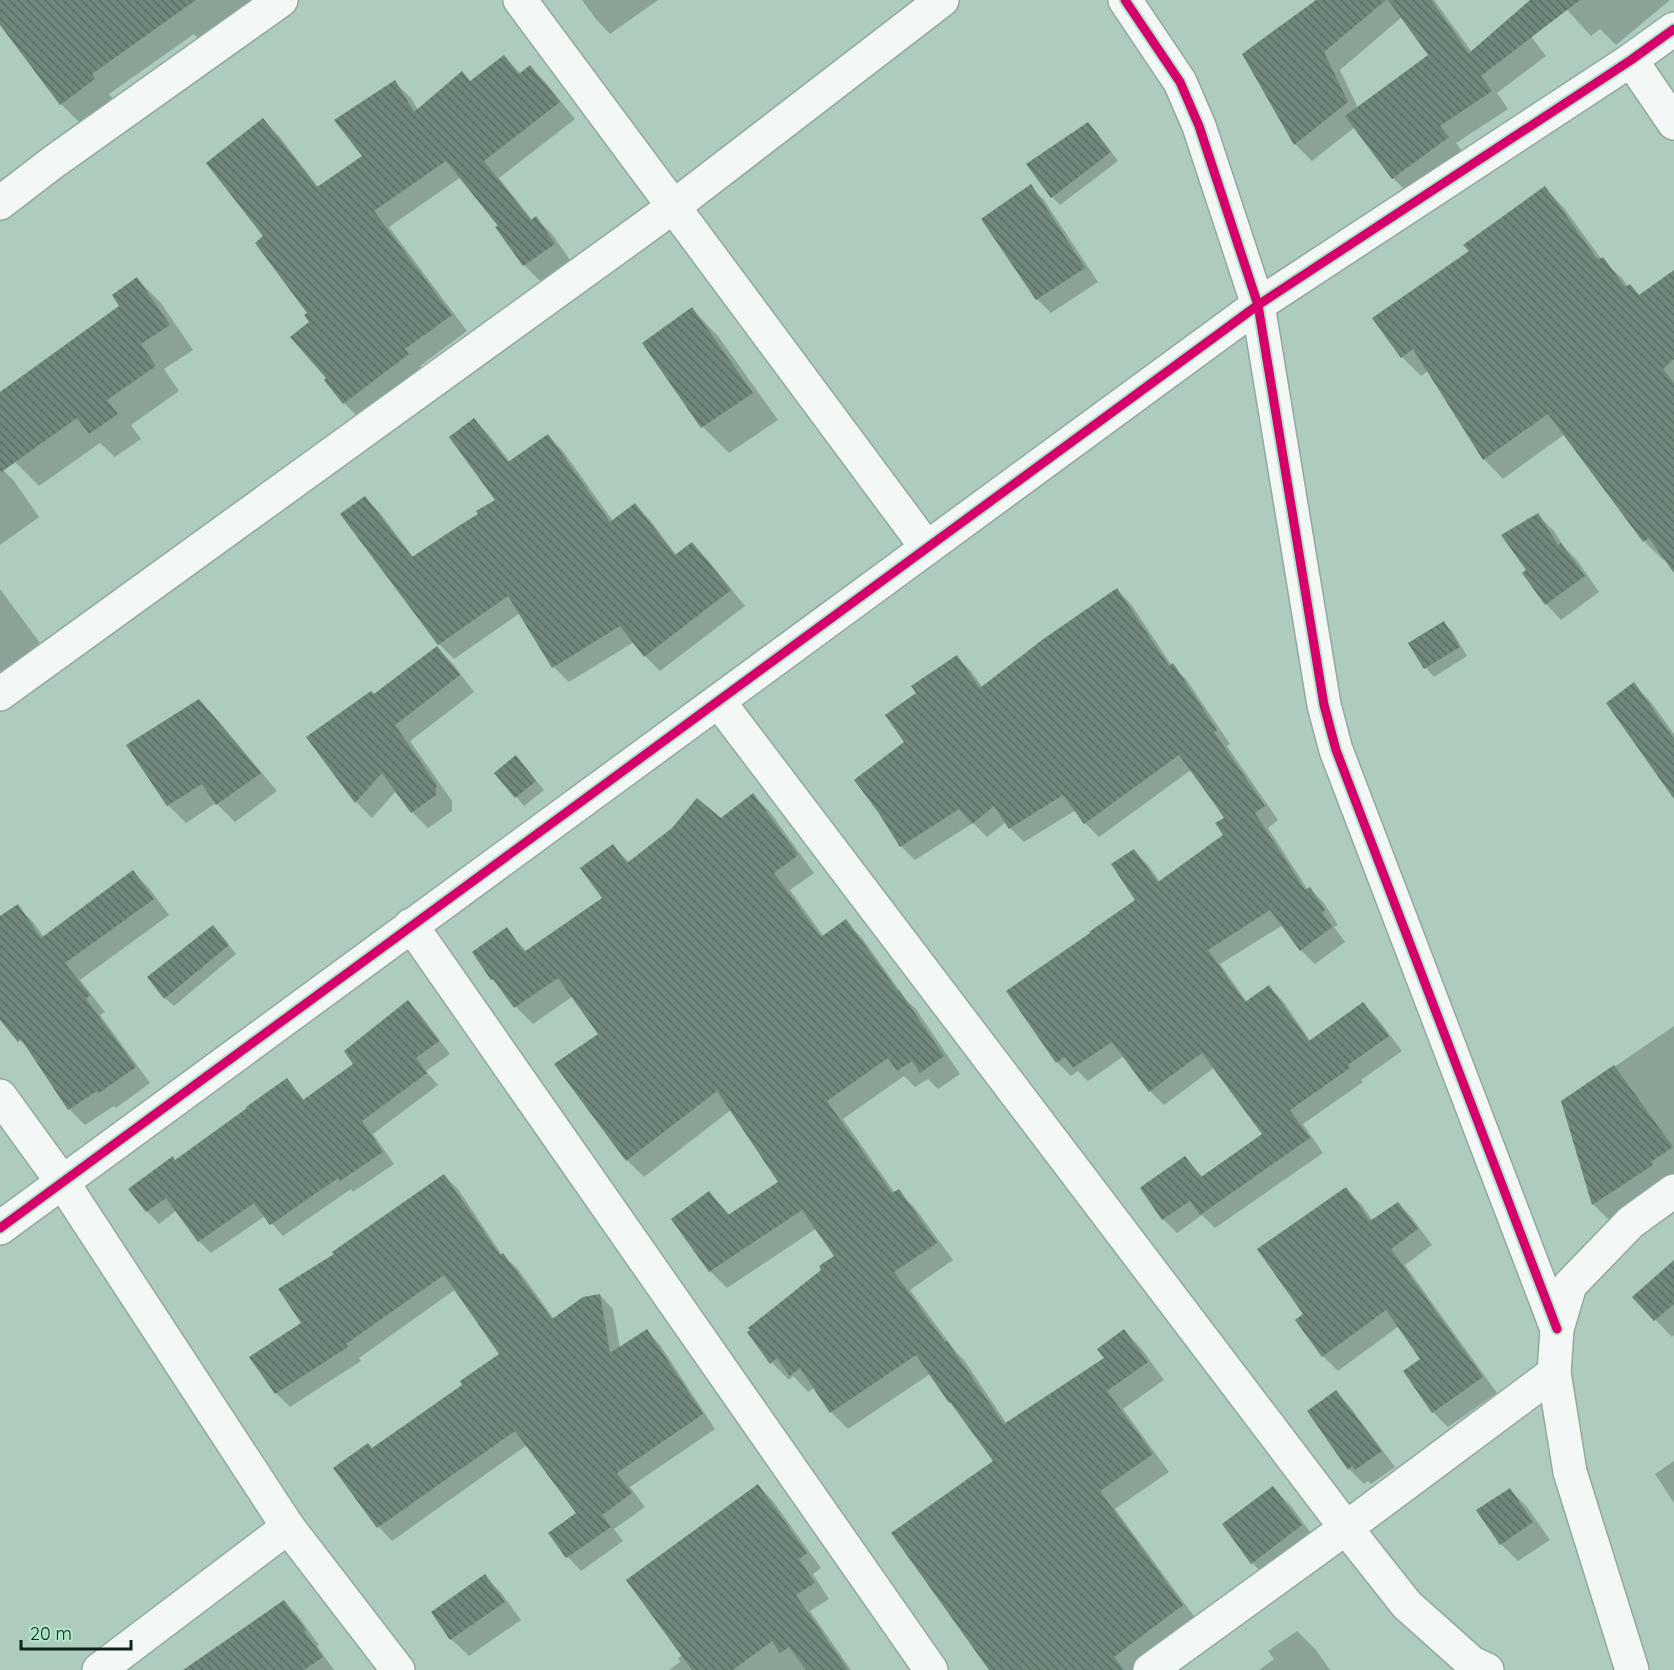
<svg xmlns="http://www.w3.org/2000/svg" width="1674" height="1670" font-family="Quicksand,sans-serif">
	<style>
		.shadow { fill: #0003; fill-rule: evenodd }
		.building { fill: url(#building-back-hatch) }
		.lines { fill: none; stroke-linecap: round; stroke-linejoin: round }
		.minor-casing { stroke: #91a99d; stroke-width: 36 }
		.tertiary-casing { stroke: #91a99d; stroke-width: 36 }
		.minor { stroke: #f3f7f5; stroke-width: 33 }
		.tertiary { stroke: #f3f7f5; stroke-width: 33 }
		.cycleway-casing { stroke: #aee6c9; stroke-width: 13 }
		.cycleway { stroke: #d6006c; stroke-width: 9 }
	</style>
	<defs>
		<pattern id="building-back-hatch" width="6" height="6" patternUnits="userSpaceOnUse" patternTransform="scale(1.5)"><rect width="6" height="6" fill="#70877c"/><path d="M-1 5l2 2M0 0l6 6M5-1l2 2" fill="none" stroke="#5a6e65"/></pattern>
	</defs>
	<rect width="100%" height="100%" fill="#aeccbd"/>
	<!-- shadow -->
	<g class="shadow">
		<polygon points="0,0 252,0 259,10 206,46 194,34 109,94 113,99 80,123 61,104 0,22"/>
		<polygon points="582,0 658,0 610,34 596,19"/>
		<path d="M1319,0H1434L1472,52L1529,34L1546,56L1497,93L1508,109L1456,143L1465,155L1410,195L1393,178L1355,127L1312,161L1295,144L1244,54ZM1402,17L1430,55L1358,108L1340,70Z"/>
		<polygon points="1558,0 1670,0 1616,45 1600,29 1591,36"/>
		<polygon points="504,57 521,74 530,67 546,83 575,119 499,178 533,221 536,218 552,234 570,260 540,281 524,265 500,226 461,177 389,227 467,331 420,366 424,371 360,419 344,403 328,379 309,313 265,237 263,120 279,136 319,188 364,157 394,82 411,98 418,110 470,82"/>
		<polygon points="1088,124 1096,132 1118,161 1060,205 1052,197"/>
		<polygon points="1030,186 1044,200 1098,282 1051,313 1037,299"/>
		<polygon points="1545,188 1564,208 1602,260 1622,278 1628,287 1630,286 1649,305 1674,350 1674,565 1666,558 1663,560 1644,541 1565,434 1503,479 1484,459 1428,371 1421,376 1402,357 1471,251"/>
		<polygon points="137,279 161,303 193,350 164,369 179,391 131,425 141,439 115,457 100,443 39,486 15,462 0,441 0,393 121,306"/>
		<polygon points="692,309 718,336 778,420 729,453 703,427"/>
		<polygon points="474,420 489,435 510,462 548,436 563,451 613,521 635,505 650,520 677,556 692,544 707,559 745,606 660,671 645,656 634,642 569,682 554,667 520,613 454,659 439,644 365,498 380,513 414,558 480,515 498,500"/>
		<polygon points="0,467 14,481 39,517 0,545"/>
		<polygon points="1538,515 1554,531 1564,547 1577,560 1599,592 1561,620 1546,604 1528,570"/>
		<polygon points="0,589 40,643 0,676"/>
		<polygon points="1117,590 1131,604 1172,666 1186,679 1230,744 1227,746 1278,820 1268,828 1308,890 1310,889 1324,903 1338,925 1334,927 1345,942 1315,964 1301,950 1283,925 1220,964 1247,1002 1269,987 1283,1001 1311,1042 1363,1004 1377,1018 1402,1051 1361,1080 1363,1082 1303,1124 1323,1153 1215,1228 1202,1215 1177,1233 1163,1219 1185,1158 1203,1177 1264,1135 1215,1067 1164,1105 1150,1091 1124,1056 1088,1081 1078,1071 1071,1076 1057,1062 1138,900 1134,851 1148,865 1160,882 1225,836 1226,818 1191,770 1099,837 1085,823 1076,810 1024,842 1010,828 1006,822 987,837 973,823 915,860 901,846 879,812 906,743 918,693 957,657 971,671 983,688"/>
		<polygon points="1443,623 1452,631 1467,656 1434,677 1426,668 1410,644"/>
		<polygon points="437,648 453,664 474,692 410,741 452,801 452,811 428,828 412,812 396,791 372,818 356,802 374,696"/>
		<polygon points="1633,684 1651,702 1674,734 1674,791"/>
		<polygon points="199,700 216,718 277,791 235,822 216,803 186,823 168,805 128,746"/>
		<polygon points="524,766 544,790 524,806 496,773"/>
		<polygon points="753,795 770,812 814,873 790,890 824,937 845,921 862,938 907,1001 916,1009 960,1074 938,1089 928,1079 915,1087 904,1076 843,1119 895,1193 898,1191 915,1208 953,1260 910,1290 956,1352 964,1360 1007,1424 1106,1358 1124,1331 1141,1348 1164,1380 1123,1409 1169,1472 1115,1509 1199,1623 1136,1670 991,1670 995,1462 957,1410 950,1402 930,1374 848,1429 831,1412 815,1387 808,1392 793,1376 789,1380 772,1363 749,1333 824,1270 836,1256 817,1228 727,1288 710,1271 709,1193 730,1215 780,1183 731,1110 644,1177 627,1160 600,1034 573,996 533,1024 516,1007 502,989 492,979 506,929 527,952 604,898 612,846 630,863 721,820"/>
		<polygon points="133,872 149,888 169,915 80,980 105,1012 100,1015 150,1083 116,1108 114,1106 85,1125 69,1109 32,1053 2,1021 0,1012 0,918 17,906 33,922 44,937"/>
		<polygon points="221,935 236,954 174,1006 165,998"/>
		<polygon points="408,1002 420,1014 450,1054 426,1071 438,1085 373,1134 394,1164 353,1192 351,1189 283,1236 265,1216 211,1253 199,1241 176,1211 159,1224 147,1211 130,1190 176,1162 287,1080 305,1101 355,1064"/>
		<polygon points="1674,1026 1674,1178 1612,1223 1593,1204 1563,1102"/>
		<polygon points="444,1176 458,1189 502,1255 517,1268 554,1319 600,1295 613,1309 620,1348 647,1331 660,1345 715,1429 630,1487 645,1507 614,1529 623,1541 581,1571 568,1557 550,1534 578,1514 527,1445 392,1541 379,1527 335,1468 372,1450 464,1385 502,1354 456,1289 359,1358 361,1361 290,1407 276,1393 251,1357 303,1324 336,1254"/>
		<polygon points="1346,1189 1361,1204 1373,1221 1398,1203 1412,1218 1432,1245 1405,1265 1497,1393 1448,1427 1433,1412 1423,1359 1399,1326 1338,1371 1323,1356 1305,1314"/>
		<polygon points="1674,1262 1674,1335 1672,1337 1634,1297"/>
		<polygon points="1336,1392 1350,1407 1395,1467 1371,1484 1368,1481 1364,1484 1349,1469 1309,1411"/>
		<polygon points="1674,1461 1674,1503 1655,1474"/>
		<polygon points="758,1486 773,1501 821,1568 813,1574 829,1599 810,1611 851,1670 669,1670 680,1662 678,1658 683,1655"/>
		<polygon points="1273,1488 1291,1506 1319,1544 1270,1580 1252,1563"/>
		<polygon points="1510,1490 1527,1507 1550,1540 1518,1561 1501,1544"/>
		<polygon points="485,1576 502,1594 521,1620 469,1656 451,1639"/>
		<polygon points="284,1602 298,1616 319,1645 317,1646 334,1670 186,1670"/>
		<polygon points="1297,1631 1316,1650 1330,1670 1259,1670 1274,1659 1268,1651"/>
	</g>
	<!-- building -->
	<g class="building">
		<polygon points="0,0 196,0 92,74 95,79 60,105 0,25"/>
		<polygon points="1316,0 1386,0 1324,52 1348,102 1294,145 1242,54"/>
		<polygon points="1388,0 1431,0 1469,53 1530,0 1580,0 1481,76 1492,91 1440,126 1449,137 1392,179 1345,116 1428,55"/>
		<polygon points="504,55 519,74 530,65 560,102 484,161 531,220 536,216 555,244 523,266 495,227 498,226 446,161 374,211 452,315 405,349 409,354 343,404 324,380 326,378 290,337 309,322 304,315 307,313 255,243 263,236 206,163 263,118 317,187 362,156 334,120 395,80 414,112 462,71 470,81"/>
		<polygon points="1088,122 1111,152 1051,198 1026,164"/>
		<polygon points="1031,184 1085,268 1036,300 981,219"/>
		<polygon points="1545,186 1598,260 1603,257 1625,287 1630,284 1639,295 1674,270 1674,359 1663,369 1674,383 1674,573 1649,538 1643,542 1548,414 1483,460 1413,349 1401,358 1372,318 1469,251 1463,245"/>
		<polygon points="137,277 170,325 141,344 156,366 107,400 118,414 89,434 77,418 0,473 0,392 119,306 112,295"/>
		<polygon points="692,307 753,393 701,428 642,343"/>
		<polygon points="474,418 508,462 548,434 610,522 635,503 675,555 692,542 731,590 644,657 620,626 552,668 508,596 438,645 340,514 365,496 412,557 457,527 478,514 476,511 495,500 449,437"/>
		<polygon points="1538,513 1558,545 1561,543 1585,576 1545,605 1522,573 1526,570 1501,535"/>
		<polygon points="1117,588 1169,666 1173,663 1217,730 1214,732 1265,806 1255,813 1305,890 1310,887 1325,910 1322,913 1332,927 1300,951 1270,910 1208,950 1245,1002 1269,985 1309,1041 1363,1002 1389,1036 1348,1065 1350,1068 1290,1110 1310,1138 1200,1215 1190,1201 1162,1220 1140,1188 1145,1184 1185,1156 1201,1177 1262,1134 1202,1053 1149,1092 1112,1042 1073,1068 1065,1057 1056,1063 1006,991 1090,933 1089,932 1135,900 1111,864 1134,849 1158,882 1223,835 1215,823 1224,818 1216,806 1179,755 1084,824 1063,795 1009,829 994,806 972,824 959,809 900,847 878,812 854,780 904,742 885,715 916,693 911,686 957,655 980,688 1042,640"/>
		<polygon points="1444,621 1460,647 1424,669 1408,643"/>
		<polygon points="437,646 460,675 395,725 436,784 436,795 411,813 382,773 355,803 306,737 371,691 374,694"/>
		<polygon points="1634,682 1674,739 1674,799 1606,703"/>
		<polygon points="199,699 261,773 216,805 202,784 167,806 126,745"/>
		<polygon points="516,755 536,781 515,798 494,773"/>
		<polygon points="753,793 798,855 774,873 821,937 846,919 898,991 899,990 944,1056 920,1073 912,1061 897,1071 888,1058 827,1101 892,1193 899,1189 937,1243 894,1272 945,1342 947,1341 1004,1424 1104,1358 1097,1349 1124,1329 1148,1362 1107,1391 1153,1454 1100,1491 1183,1605 1114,1657 1124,1670 989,1670 891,1533 993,1461 950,1402 949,1403 916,1355 830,1413 800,1368 790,1376 777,1358 770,1364 747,1332 750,1330 748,1328 821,1270 819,1266 834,1256 802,1210 709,1272 671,1219 709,1191 728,1215 778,1182 717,1091 626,1161 554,1064 598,1034 558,978 514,1008 493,979 491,980 472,952 507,927 524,952 602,898 580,868 613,844 627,863 672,828 697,798 721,818"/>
		<polygon points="133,870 154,899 65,963 90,995 86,999 136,1067 99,1093 97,1091 68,1110 21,1039 18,1042 0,1020 0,916 18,904 41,938"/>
		<polygon points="213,925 229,945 164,999 147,977"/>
		<polygon points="408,1000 439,1041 416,1058 427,1073 362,1121 383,1152 340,1181 338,1178 270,1225 254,1203 198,1242 166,1198 146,1212 128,1189 173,1156 175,1160 247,1108 246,1107 287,1078 303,1100 353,1064 344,1051"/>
		<polygon points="1614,1065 1673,1147 1651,1162 1653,1165 1592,1205 1561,1101"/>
		<polygon points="444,1174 500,1255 503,1253 552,1319 583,1297 600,1294 610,1353 647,1329 703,1414 617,1473 632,1493 602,1515 611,1527 566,1558 548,1533 576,1513 515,1431 377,1528 333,1468 368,1443 372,1448 462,1385 460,1381 499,1354 444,1275 346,1344 348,1347 275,1394 249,1357 301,1323 278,1289 334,1254 332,1252"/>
		<polygon points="1346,1187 1370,1221 1398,1202 1418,1229 1391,1249 1483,1377 1432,1413 1403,1371 1420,1359 1386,1310 1322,1357 1295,1320 1303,1314 1257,1249"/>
		<polygon points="1674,1260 1674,1304 1654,1321 1632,1297"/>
		<polygon points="1336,1390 1382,1451 1355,1470 1352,1466 1348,1470 1307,1411"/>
		<polygon points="758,1484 807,1553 799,1559 815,1583 796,1595 848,1670 806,1670 789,1647 780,1653 772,1641 733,1670 692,1670 626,1580"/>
		<polygon points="1273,1486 1302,1525 1251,1564 1222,1524"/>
		<polygon points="1510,1488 1533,1522 1500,1545 1476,1510"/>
		<polygon points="485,1574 505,1602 450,1640 431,1612"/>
		<polygon points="284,1600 306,1630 304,1631 323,1657 304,1670 183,1670"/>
	</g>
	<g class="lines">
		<!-- minor casing -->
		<g class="minor-casing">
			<g id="minor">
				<polyline points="520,0 927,548"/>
				<polyline points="1125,0 1180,82 1199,126 1258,305 1324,705 1336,750 1557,1329"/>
				<polyline points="1631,60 1674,123"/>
				<polyline points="0,203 52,163 281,0"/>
				<polyline points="0,694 673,207 942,0"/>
				<polyline points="719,702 1346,1528 1407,1605 1472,1663 1487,1670"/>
				<polyline points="411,925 931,1670"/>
				<polyline points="0,1096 63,1183 288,1527 398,1670"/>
				<polyline points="0,1228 1258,305 1631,60 1674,29"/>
				<polyline points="99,1670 288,1527"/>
				<polyline points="1150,1670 1346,1528 1554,1373"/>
			</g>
		</g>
		<!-- tertiary casing -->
		<g class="tertiary-casing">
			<polyline id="tertiary" points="1632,1670 1570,1472 1554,1373 1557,1329 1570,1285 1631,1222 1674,1191"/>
		</g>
		<!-- minor -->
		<use href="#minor" class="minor"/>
		<!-- tertiary -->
		<use href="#tertiary" class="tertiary"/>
		<!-- cycleway casing -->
		<g class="cycleway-casing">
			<g id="cycleway">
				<polyline points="1125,0 1180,82 1199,126 1258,305 1324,705 1336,750 1557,1329"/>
				<polyline points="0,1228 1258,305 1631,60 1674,29"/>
			</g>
		</g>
		<!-- cycleway -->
		<use href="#cycleway" class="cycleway"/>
	</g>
	<!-- scale -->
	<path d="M21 1640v9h110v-9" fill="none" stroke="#0e251a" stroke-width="3"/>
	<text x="30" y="1640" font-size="18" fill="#0e251a" stroke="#aee6c9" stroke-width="4.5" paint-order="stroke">20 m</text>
</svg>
